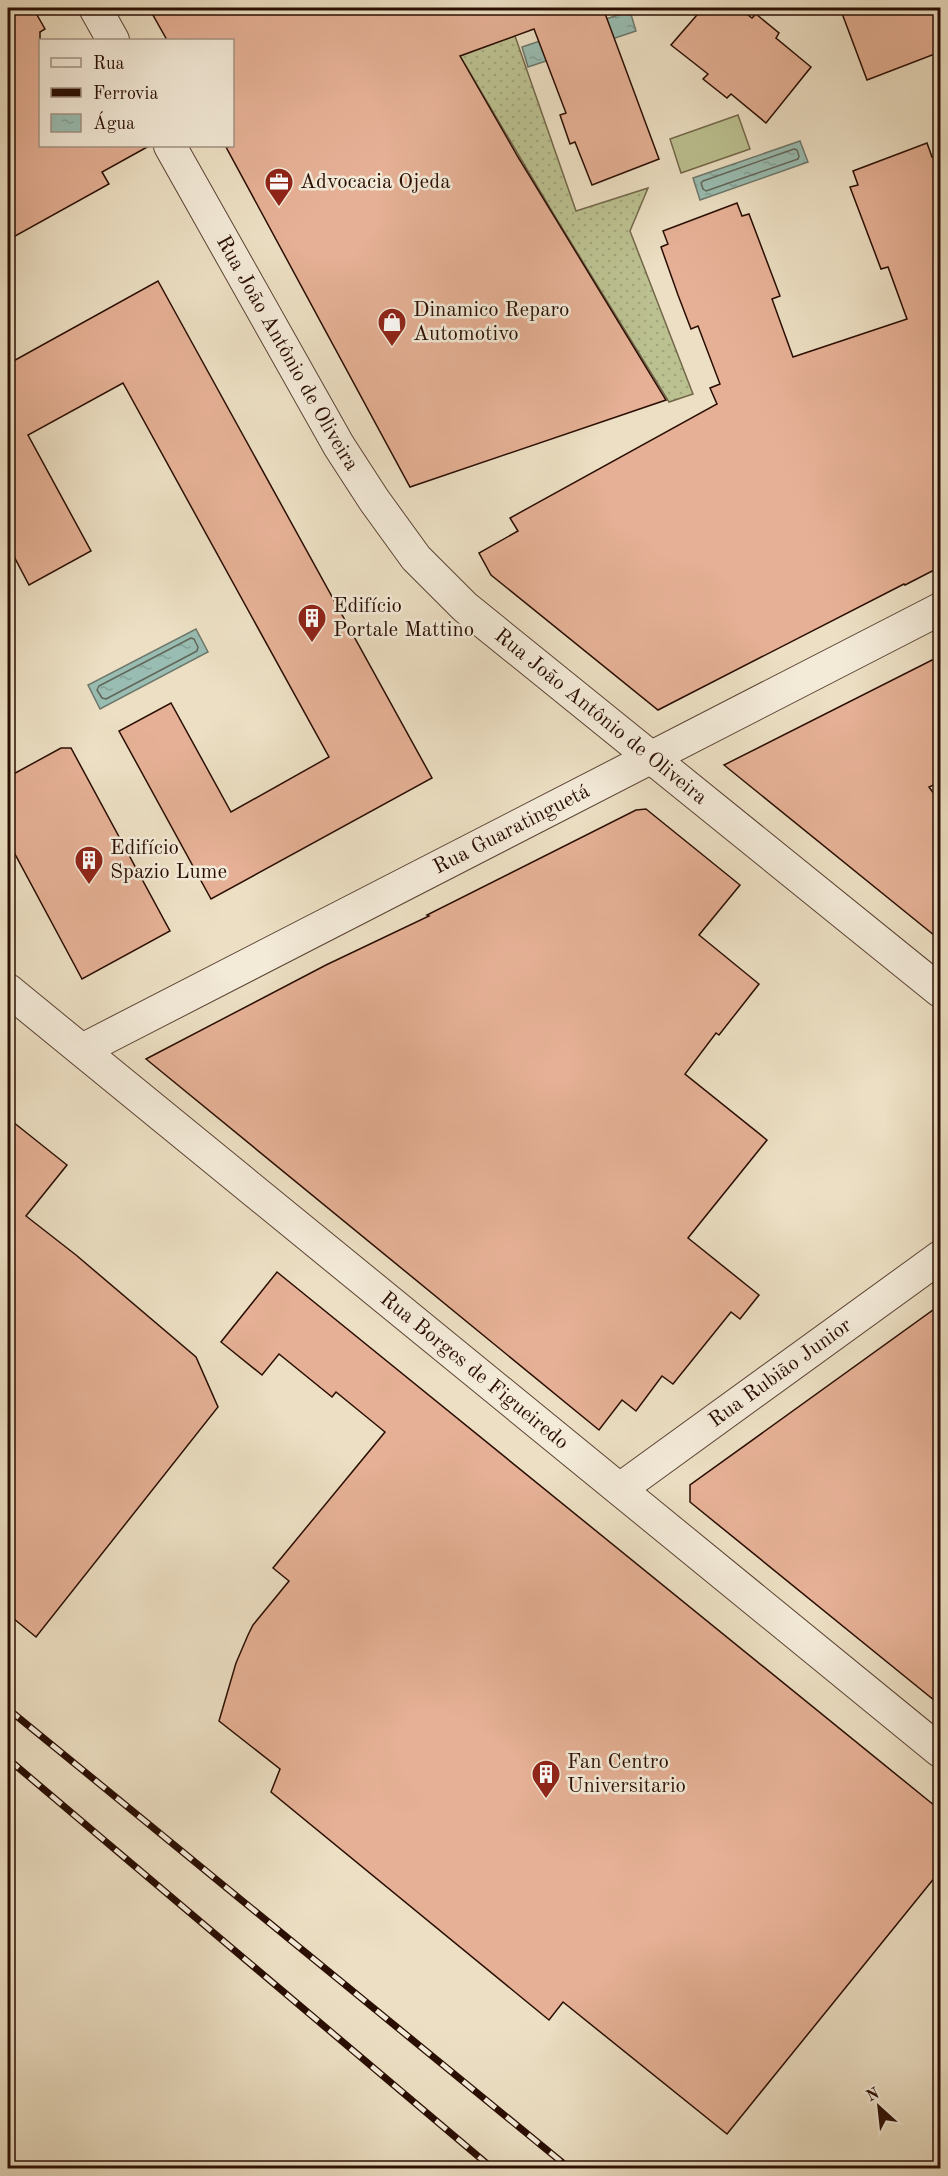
<svg xmlns="http://www.w3.org/2000/svg" width="948" height="2176" font-family="'Old Standard TT',serif">
	<style>
		.grass { fill: #bcc191; stroke: #73684a; stroke-width: 1.5 }
		.garden { fill: url(#garden-dots); stroke: #73684a; stroke-width: 1.5 }
		.water { fill: url(#water-ripples); stroke: #6d776c; stroke-width: 1.5 }
		.lines { fill: none; stroke-linecap: round; stroke-linejoin: round }
		.shore { stroke: #62665a; stroke-width: 1.5 }
		.building { fill: #e5b095; stroke: #2a0e03; stroke-width: 1.5 }
		.street-casing { stroke: #5a4233; stroke-width: 34 }
		.street { stroke: #f3ead8; stroke-width: 32 }
		.rail-casing { stroke: #2a0e03; stroke-width: 7 }
		.rail { stroke: #f3ead8; stroke-width: 4.5; stroke-dasharray: 14; stroke-linecap: butt }
		.labels { text-anchor: middle; dominant-baseline: central; stroke-width: 5; stroke-linejoin: round; paint-order: stroke }
		.poi-label { font-size: 21px; fill: #2a0e03; stroke: #f3ead8; text-anchor: start }
		.street-label { font-size: 21px; fill: #2a0e03; stroke: #f3ead8 }
	</style>
	<defs>
		<pattern id="garden-dots" width="8" height="8" patternUnits="userSpaceOnUse" patternTransform="scale(1.5)"><rect width="8" height="8" fill="#bcc191"/><path d="M2 2h.1M6 6h.1" fill="none" stroke="#a2a57b" stroke-width="1.8" stroke-linecap="round"/></pattern>
		<pattern id="water-ripples" width="26" height="14" patternUnits="userSpaceOnUse" patternTransform="scale(1.5)"><rect width="26" height="14" fill="#99bdb2"/><path d="M2 4q2-2 4 0t4 0M15 11q2-2 4 0t4 0" fill="none" stroke="#84a197"/></pattern>
	</defs>
	<rect width="100%" height="100%" fill="#ecdfc3"/>
	<filter id="stains"><feTurbulence type="fractalNoise" baseFrequency=".00333" numOctaves="4"/><feColorMatrix values="0 0 0 0 .2 0 0 0 0 .09 0 0 0 0 .02 0 0 0 .5 -.17"/></filter>
	<radialGradient id="worn" r=".72"><stop offset=".6" stop-color="#630" stop-opacity="0"/><stop offset="1" stop-color="#630" stop-opacity=".3"/></radialGradient>
	<!-- grass -->
	<polygon class="grass" points="738,115 750,149 681,173 670,139"/>
	<!-- garden -->
	<polygon class="garden" points="515,36 576,211 648,188 630,231 693,394 669,402 556,218 460,56"/>
	<!-- water -->
	<g class="water">
		<polygon points="630,11 636,31 528,67 522,47"/>
		<polygon points="800,141 808,162 700,200 693,178"/>
		<polygon points="196,629 208,652 100,709 88,685"/>
	</g>
	<g class="lines">
		<!-- shore -->
		<g class="shore">
			<polygon points="794,149 797,150 799,156 798,159 706,191 703,189 701,183 703,181"/>
			<polygon points="191,638 194,639 198,647 197,651 106,699 102,698 97,690 99,686"/>
		</g>
	</g>
	<!-- building -->
	<g class="building">
		<polygon points="8,8 33,8 45,29 40,32 40,146 149,146 102,172 109,184 8,240"/>
		<polygon points="149,8 603,8 659,159 592,185 575,142 570,144 560,115 566,113 534,29 460,56 518,157 666,400 410,487 226,147 232,146 232,40 167,40"/>
		<polygon points="703,8 739,8 752,18 756,14 779,33 776,38 811,67 766,123 731,94 727,98 703,79 708,74 671,45"/>
		<polygon points="840,8 940,8 940,52 867,80"/>
		<polygon points="927,143 932,157 940,154 940,567 905,585 904,584 658,710 491,575 479,553 518,531 510,518 717,404 710,388 720,384 698,326 691,329 678,295 661,247 668,244 663,231 737,203 742,216 749,214 780,296 772,299 793,357 907,319 888,267 881,269 850,187 858,185 853,171"/>
		<polygon points="158,281 432,778 211,899 119,731 171,703 231,812 329,757 123,383 28,435 91,551 29,585 8,545 8,364"/>
		<polygon points="940,656 940,782 929,787 940,802 940,940 724,765"/>
		<polygon points="61,748 71,748 170,931 82,979 8,841 8,777"/>
		<polygon points="646,809 740,885 699,935 759,984 719,1035 716,1033 685,1074 767,1140 688,1238 759,1295 740,1319 731,1312 673,1384 662,1376 636,1411 622,1400 599,1430 146,1059 326,965 429,916 427,915 636,810"/>
		<polygon points="8,1118 67,1165 26,1216 76,1255 196,1357 218,1407 36,1637 8,1614"/>
		<polygon points="277,1272 940,1810 940,1871 727,2134 563,2002 549,2020 271,1792 280,1769 219,1721 236,1663 248,1635 253,1625 289,1581 273,1568 385,1432 336,1392 332,1397 279,1354 262,1375 221,1342"/>
		<polygon points="940,1305 940,1705 690,1502 690,1485"/>
	</g>
	<g class="lines">
		<!-- street casing -->
		<g class="street-casing">
			<g id="street">
				<polyline points="95,8 113,40"/>
				<path id="s1" d="M170,146L339,446L374,500L416,558L465,607L940,991"/>
				<path id="s2" d="M8,990L940,1751"/>
				<path id="s3" d="M82,1050L940,609"/>
				<path id="s4" d="M620,1489L940,1257"/>
			</g>
		</g>
		<!-- street -->
		<use href="#street" class="street"/>
		<!-- rail casing -->
		<g class="rail-casing">
			<g id="rail">
				<polyline points="8,1709 569,2168"/>
				<polyline points="8,1759 492,2168"/>
			</g>
		</g>
		<!-- rail -->
		<use href="#rail" class="rail"/>
	</g>
	<!-- icons -->
	<defs>
		<g id="office-pin" transform="scale(1.5)"><path d="M0 17L-7.5 6A9.5 9.5 0 1 1 7.5 6Z" fill="#8f2418" stroke="#f3ead8"/><path d="M-6-3h4V-5.5h4V-3h4V5H-6ZM-1-4.5V-3h2v-1.5ZM-6 0V1H6V0Z" fill="#fff"/></g>
		<g id="shop-pin" transform="scale(1.5)"><path d="M0 17L-7.5 6A9.5 9.5 0 1 1 7.5 6Z" fill="#8f2418" stroke="#f3ead8"/><path d="M-5-2.5h2.3a2.7 3.5 0 0 1 5.4 0H5L5.5 6h-11ZM-1.5-2.5h3a1.5 2.3 0 0 0-3 0Z" fill="#fff"/></g>
		<g id="building-pin" transform="scale(1.5)"><path d="M0 17L-7.5 6A9.5 9.5 0 1 1 7.5 6Z" fill="#8f2418" stroke="#f3ead8"/><path d="M-4-6H4V6H1V3H-1V6H-4ZM-2.5-4.3h1.7v1.8h-1.7ZM.8-4.3h1.7v1.8H.8ZM-2.5-1h1.7V.8h-1.7ZM.8-1h1.7V.8H.8Z" fill="#fff"/></g>
	</defs>
	<g fill-rule="evenodd">
		<use href="#office-pin" x="279" y="182"/>
		<use href="#shop-pin" x="392" y="322"/>
		<use href="#building-pin" x="312" y="618"/>
		<use href="#building-pin" x="89" y="860"/>
		<use href="#building-pin" x="546" y="1774"/>
	</g>
	<g class="labels">
		<!-- poi labels -->
		<g class="poi-label">
			<text x="300" y="182">Advocacia Ojeda</text>
			<text x="413" y="310">Dinamico Reparo<tspan x="413" dy="24">Automotivo</tspan></text>
			<text x="333" y="606">Edifício<tspan x="333" dy="24">Portale Mattino</tspan></text>
			<text x="110" y="848">Edifício<tspan x="110" dy="24">Spazio Lume</tspan></text>
			<text x="567" y="1762">Fan Centro<tspan x="567" dy="24">Universitario</tspan></text>
		</g>
		<!-- street labels -->
		<g class="street-label">
			<text stroke="none"><textPath href="#s1" startOffset="238">Rua João Antônio de Oliveira</textPath></text>
			<text stroke="none"><textPath href="#s1" startOffset="724">Rua João Antônio de Oliveira</textPath></text>
			<text stroke="none"><textPath href="#s3" startOffset="483">Rua Guaratinguetá</textPath></text>
			<text stroke="none"><textPath href="#s2" startOffset="602">Rua Borges de Figueiredo</textPath></text>
			<text stroke="none"><textPath href="#s4" startOffset="198">Rua Rubião Junior</textPath></text>
		</g>
	</g>
	<!-- margin -->
	<rect width="948" height="2176" fill="none" stroke="#ecdfc3" stroke-width="30"/>
	<rect x="9" y="9" width="930" height="2158" fill="none" stroke="#2a0e03" stroke-width="3"/>
	<rect x="15" y="15" width="918" height="2146" fill="none" stroke="#2a0e03" stroke-width="1.5"/>
	<!-- legend -->
	<rect x="39" y="39" width="195" height="108" fill="#f3ead8" stroke="#a39283" stroke-width="1.5"/>
	<rect x="51" y="58" width="30" height="9" fill="#f3ead8" stroke="#a39283" stroke-width="1.5"/>
	<text x="93" y="69" font-size="18" fill="#2a0e03">Rua</text>
	<rect x="51" y="88" width="30" height="9" fill="#2a0e03" stroke="#a39283" stroke-width="1.5"/>
	<text x="93" y="99" font-size="18" fill="#2a0e03">Ferrovia</text>
	<rect x="51" y="114" width="30" height="18" fill="url(#water-ripples)" stroke="#a39283" stroke-width="1.5"/>
	<text x="93" y="129" font-size="18" fill="#2a0e03">Água</text>
	<!-- north arrow -->
	<g transform="translate(879 2107) rotate(333)" stroke="#f3ead8" stroke-width="4.5" paint-order="stroke">
	<path d="M0-4.5L10 22L0 15L-10 22Z" fill="#2a0e03"/>
	<text y="-9" font-size="16" font-weight="bold" text-anchor="middle" fill="#2a0e03">N</text>
	</g>
	<rect width="100%" height="100%" filter="url(#stains)"/>
	<rect width="100%" height="100%" fill="url(#worn)"/>
</svg>
